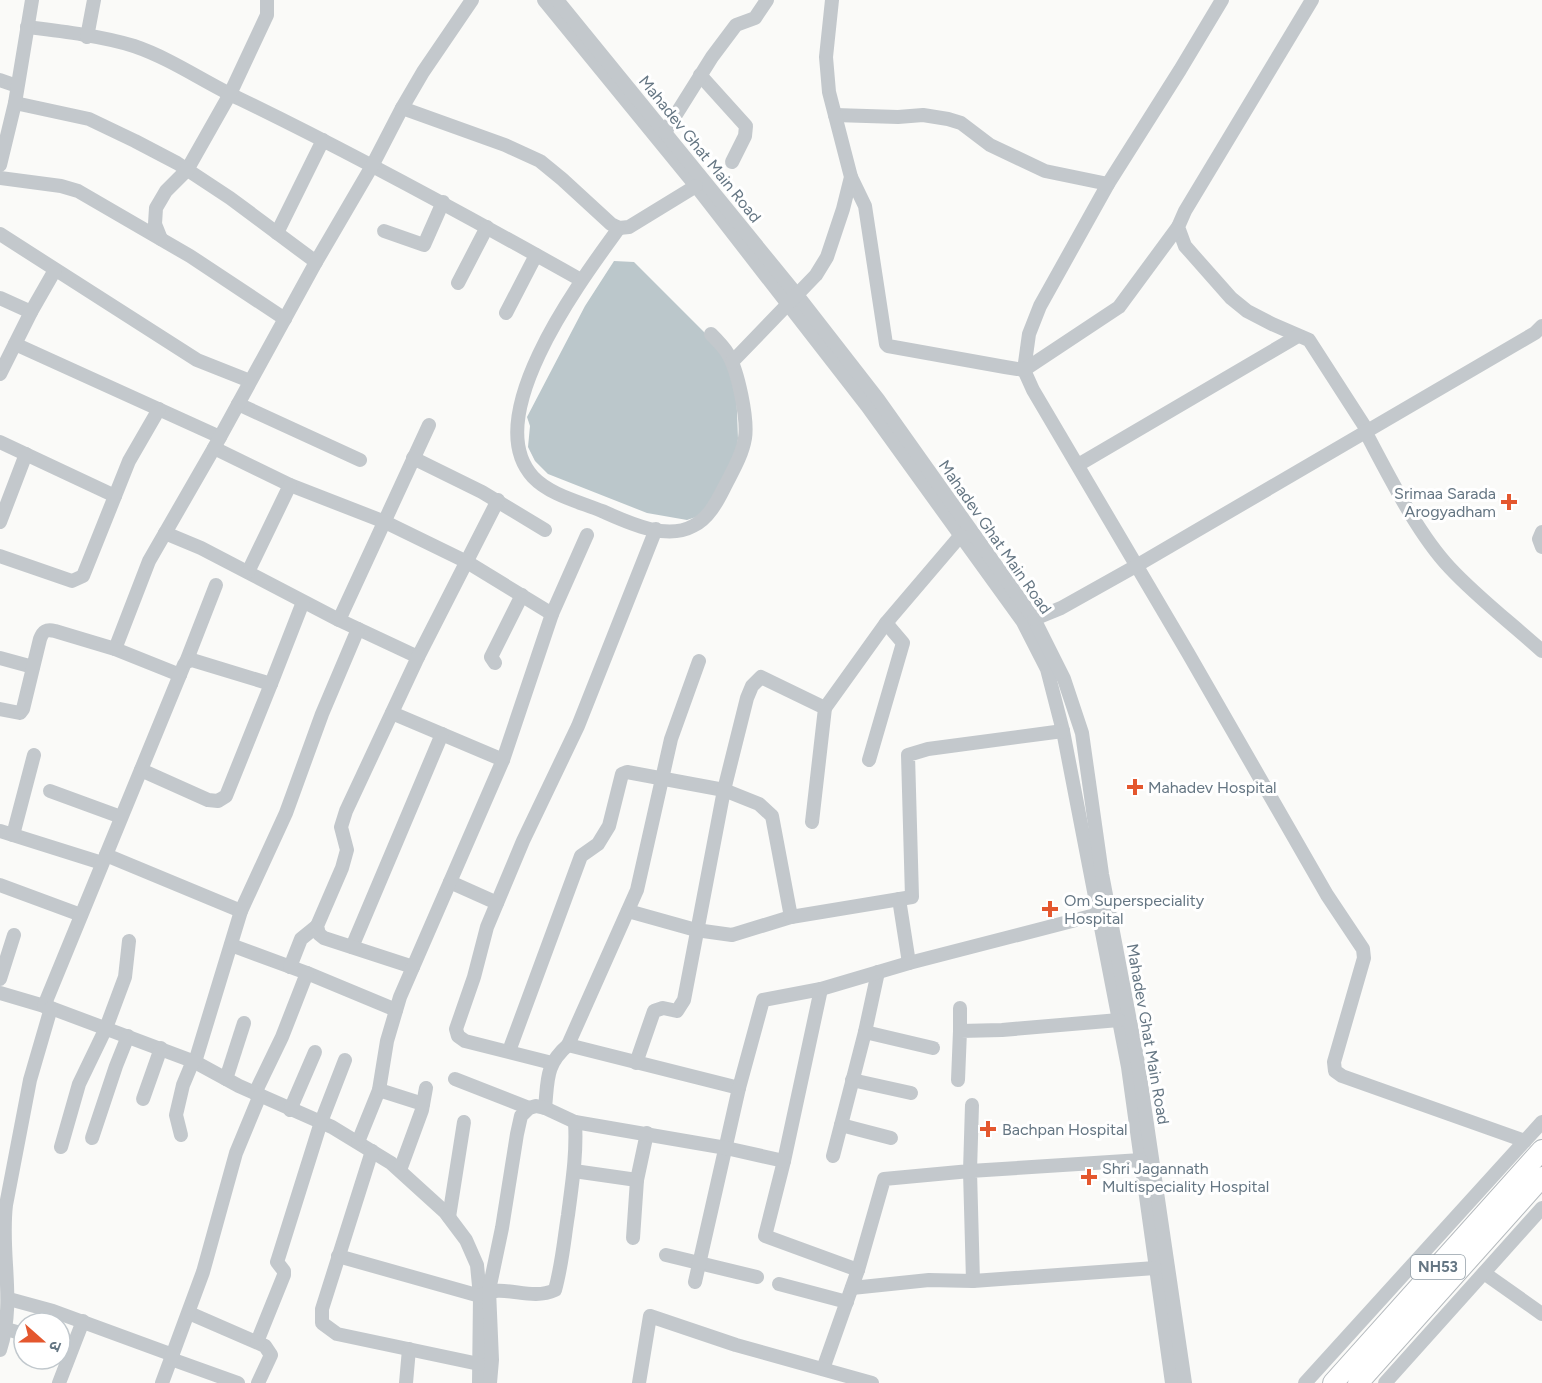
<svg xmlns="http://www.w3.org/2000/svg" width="1542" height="1383" font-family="Figtree,'Noto Sans Devanagari',sans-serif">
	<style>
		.water { fill: #bbc7cb }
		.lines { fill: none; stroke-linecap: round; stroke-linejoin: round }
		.highway-casing { stroke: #b4b9bd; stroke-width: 22 }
		.minor { stroke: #c3c8cc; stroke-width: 14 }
		.highway { stroke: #fff; stroke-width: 20 }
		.poi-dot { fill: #e4572e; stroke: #fff; stroke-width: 2 }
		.labels { text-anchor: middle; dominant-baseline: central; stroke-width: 6; stroke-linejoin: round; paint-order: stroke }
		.shield { fill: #fff; stroke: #939fa8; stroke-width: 1.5 }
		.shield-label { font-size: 15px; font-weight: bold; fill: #657683 }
		.street-label { font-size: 16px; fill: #657683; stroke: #fff }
		.poi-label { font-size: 16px; fill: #657683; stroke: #fff; text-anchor: start }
	</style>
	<rect width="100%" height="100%" fill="#fafaf8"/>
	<!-- water -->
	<polygon class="water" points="614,261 634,262 726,354 736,385 738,439 734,466 708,513 687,520 647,513 548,474 535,461 528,447 530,426 527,417 585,306"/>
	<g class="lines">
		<!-- highway casing -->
		<g class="highway-casing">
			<g id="highway">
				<polyline points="1333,1383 1542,1150"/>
				<polyline points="1358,1383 1542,1177"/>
			</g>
		</g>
		<!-- minor -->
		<g class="minor">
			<polyline points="544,0 696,186 867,406 1023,622 1047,669 1063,731 1128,1067 1172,1383"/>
			<polyline points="557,0 797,295 878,399 1034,619 1064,679 1082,733 1102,874 1138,1063 1185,1383"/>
			<polyline points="1222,0 1180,70 1108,184 1040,306 1029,334 1024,370 1033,390 1188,653 1327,895 1363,949 1364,958 1334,1062 1335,1071 1342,1076 1525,1141"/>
			<polyline points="1312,0 1185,211 1178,227 1185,246 1231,298 1247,311 1272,324 1309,340 1367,430"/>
			<path d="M27,27C60,31 103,36 134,46C172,59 204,82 240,99C356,155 469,217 581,280"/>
			<polyline points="87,37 94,0"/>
			<polyline points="700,75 746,126 745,136 732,162"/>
			<polyline points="0,80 17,86"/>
			<polyline points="15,103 89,119 135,141 177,163 230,198 316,262"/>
			<polyline points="402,108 505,145 540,161 562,179 611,224 619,228 629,227 696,186"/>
			<polyline points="835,115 898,117 923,115 948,119 961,123 990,145 1045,171 1108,184"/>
			<polyline points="665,132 712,57 736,25 755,18 767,0"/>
			<polyline points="0,165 15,103 32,0"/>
			<polyline points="851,177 865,206 886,344 888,346 1005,367 1024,370 1119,307 1178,227"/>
			<polyline points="0,178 61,186 78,191 190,256 285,319"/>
			<path d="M619,228C582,279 478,417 533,477C550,495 580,502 602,511C627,522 666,541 693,526C708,519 717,502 724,488C732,472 742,456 745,438C748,419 738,371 728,354C724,347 717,340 711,334"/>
			<polyline points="384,231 424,245 443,202"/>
			<polyline points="277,233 323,140"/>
			<polyline points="0,234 197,360 250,381"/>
			<polyline points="161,239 155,224 156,208 166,191 187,170 230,94 267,15 267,0"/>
			<polyline points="458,283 487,227"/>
			<polyline points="0,298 31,312"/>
			<polyline points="506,313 536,255"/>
			<polyline points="15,344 220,437"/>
			<polyline points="732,362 816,275 827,257 843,209 851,177 829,92 826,57 832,0"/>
			<polyline points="0,374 31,312 55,270"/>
			<polyline points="238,404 360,460"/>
			<path d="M1365,431C1388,474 1417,533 1450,568C1478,598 1511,623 1542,651"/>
			<polyline points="0,442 115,496"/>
			<polyline points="214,448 290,485 385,522 467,562 552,614"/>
			<polyline points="413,458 482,492 545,530"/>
			<polyline points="1078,465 1298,336"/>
			<polyline points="0,522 26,454"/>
			<polyline points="1542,532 1539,539 1542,547"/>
			<polyline points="165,533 201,548 339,620 418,657"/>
			<polyline points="0,556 72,581 83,576 129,461 159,409"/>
			<polyline points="248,572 290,485"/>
			<polyline points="1034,619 1061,608 1136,566 1535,333 1542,326"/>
			<polyline points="339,620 429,425"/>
			<polyline points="115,649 149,561 214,448 316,262 372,166 402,108 423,72 472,0"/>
			<polyline points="0,658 33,667"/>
			<polyline points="186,662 216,585"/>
			<polyline points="495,663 491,657 522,595"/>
			<polyline points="825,708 886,623 961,535"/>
			<path d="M0,709L20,713L23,709L40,639C43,631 46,629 55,631L115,649L180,675"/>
			<polyline points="392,713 503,760"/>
			<polyline points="869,760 903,643 886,623"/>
			<polyline points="141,770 208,800 218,801 226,796 271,684"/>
			<polyline points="50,791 121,817"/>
			<polyline points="0,831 102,863"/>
			<polyline points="13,835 34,755"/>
			<polyline points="106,855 241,911"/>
			<polyline points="450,882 497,903"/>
			<polyline points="0,885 81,915"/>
			<polyline points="899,899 909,963"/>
			<polyline points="628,911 696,930 732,935 794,916"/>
			<polyline points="231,945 307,973 396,1010"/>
			<polyline points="352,947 442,734"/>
			<polyline points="290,967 301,939 317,926"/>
			<polyline points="413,967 324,938 319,934 317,926 342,868 347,850 341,827 346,811 418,657 498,500"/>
			<polyline points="0,979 14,935"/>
			<polyline points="821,989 784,1161 765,1236 858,1270"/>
			<polyline points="0,993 51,1008 195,1062 239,1086 332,1127 391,1163 445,1212 466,1240 477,1265 480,1296 479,1383"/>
			<polyline points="44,1006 184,665 186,662 192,660 271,684 303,602"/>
			<polyline points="960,1031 960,1008"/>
			<polyline points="865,1032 933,1048"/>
			<polyline points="568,1045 739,1088"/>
			<polyline points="509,1051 581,856 598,844 609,826 622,774 627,772 724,790 759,804 772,816 791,917 912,897 908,755 928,749 1063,731"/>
			<polyline points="195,1062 241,911 286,813 322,714 358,629"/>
			<polyline points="552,1063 465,1041 458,1036 456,1029 474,977 487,927 523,841 578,726 656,529"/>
			<polyline points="636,1063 654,1011 663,1008 677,1011 684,1000 724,790 747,698 752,686 761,677 825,708 812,822"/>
			<polyline points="226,1079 244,1023"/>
			<polyline points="455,1079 529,1108"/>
			<polyline points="852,1080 911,1093"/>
			<polyline points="958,1080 960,1031 1002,1030 1119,1020"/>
			<polyline points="379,1090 423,1104"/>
			<polyline points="255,1093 282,1037 307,973"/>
			<polyline points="143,1099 161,1048"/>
			<path d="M545,1108C548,1080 545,1065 568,1045L637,890L671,739L699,661"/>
			<polyline points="290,1110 315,1052"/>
			<polyline points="841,1125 891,1138"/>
			<polyline points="181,1135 176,1115 183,1085 193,1061"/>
			<polyline points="92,1138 116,1066 128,1036"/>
			<polyline points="358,1142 379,1090 387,1041 400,997 503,760 552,614 587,535"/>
			<polyline points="61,1147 79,1084 106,1028 125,977 129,941"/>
			<polyline points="372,1151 322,1309 322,1323 337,1334 479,1364"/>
			<polyline points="833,1156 865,1032 878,972"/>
			<polyline points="400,1170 422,1110 426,1088"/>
			<polyline points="574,1171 637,1180"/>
			<polyline points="449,1217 464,1122"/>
			<polyline points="633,1238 637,1180 647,1133"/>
			<polyline points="666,1255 757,1277"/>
			<path d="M338,1256L480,1296C503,1282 529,1302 555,1290C562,1265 564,1240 568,1215C572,1184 577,1154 575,1122"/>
			<polyline points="1484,1273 1542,1314"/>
			<polyline points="973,1281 970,1171 1141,1160"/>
			<polyline points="695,1282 739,1088 763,1000 821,989 909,963 1099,914"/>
			<polyline points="779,1284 847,1302"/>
			<polyline points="852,1288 929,1280 973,1281 1155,1268"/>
			<polyline points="9,1299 53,1311 173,1355"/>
			<polyline points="189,1313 265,1346 271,1355 258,1383"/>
			<polyline points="6,1329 24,1334"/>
			<polyline points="257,1342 284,1275 284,1271 277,1262 278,1259 321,1122 345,1060"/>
			<path d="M0,1350C16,1301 0,1255 6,1205L30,1080L51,1008"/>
			<polyline points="171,1359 238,1383"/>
			<polyline points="823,1369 858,1270 884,1179 970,1171 972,1105"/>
			<polyline points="59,1383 83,1321"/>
			<polyline points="162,1383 203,1272 236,1153 260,1095"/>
			<polyline points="406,1383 409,1349"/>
			<polyline points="490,1383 492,1360 489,1290 502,1228 517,1134 521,1116 529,1108 536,1106 545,1108 575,1122 726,1148 784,1161"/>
			<polyline points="639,1383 650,1316 736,1345 872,1383"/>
			<polyline points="1305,1383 1542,1122"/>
			<polyline points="1385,1383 1542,1208"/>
		</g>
		<!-- highway -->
		<use href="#highway" class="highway"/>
	</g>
	<!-- markers -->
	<g class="poi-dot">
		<path d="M1506 493h6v6h6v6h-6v6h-6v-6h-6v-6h6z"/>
		<path d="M1132 778h6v6h6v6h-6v6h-6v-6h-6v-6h6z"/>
		<path d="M1047 900h6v6h6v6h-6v6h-6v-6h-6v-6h6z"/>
		<path d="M985 1120h6v6h6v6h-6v6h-6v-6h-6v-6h6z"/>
		<path d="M1086 1168h6v6h6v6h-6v6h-6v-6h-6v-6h6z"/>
	</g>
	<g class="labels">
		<!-- shield labels -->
		<rect class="shield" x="1411" y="1255" width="54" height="24" rx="4.5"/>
		<g class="shield-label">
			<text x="1438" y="1267">NH53</text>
		</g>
		<!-- street labels -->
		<g class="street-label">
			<text transform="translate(700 149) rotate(51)">Mahadev Ghat Main Road</text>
			<text transform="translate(995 537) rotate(55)">Mahadev Ghat Main Road</text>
			<text transform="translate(1148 1034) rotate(80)">Mahadev Ghat Main Road</text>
		</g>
		<!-- poi labels -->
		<g class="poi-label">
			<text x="1496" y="493" text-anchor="end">Srimaa Sarada<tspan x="1496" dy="18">Arogyadham</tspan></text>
			<text x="1148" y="787">Mahadev Hospital</text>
			<text x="1064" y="900">Om Superspeciality<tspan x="1064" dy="18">Hospital</tspan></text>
			<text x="1002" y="1129">Bachpan Hospital</text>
			<text x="1102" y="1168">Shri Jagannath<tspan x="1102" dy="18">Multispeciality Hospital</tspan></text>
		</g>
	</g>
	<!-- north arrow -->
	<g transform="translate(42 1341) rotate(111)"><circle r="28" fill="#ffffff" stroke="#c1c8cd" stroke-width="1.5"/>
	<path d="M0-4.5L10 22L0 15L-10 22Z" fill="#e4572e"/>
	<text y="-9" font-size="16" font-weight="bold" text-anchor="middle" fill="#657683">उ</text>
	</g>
</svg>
